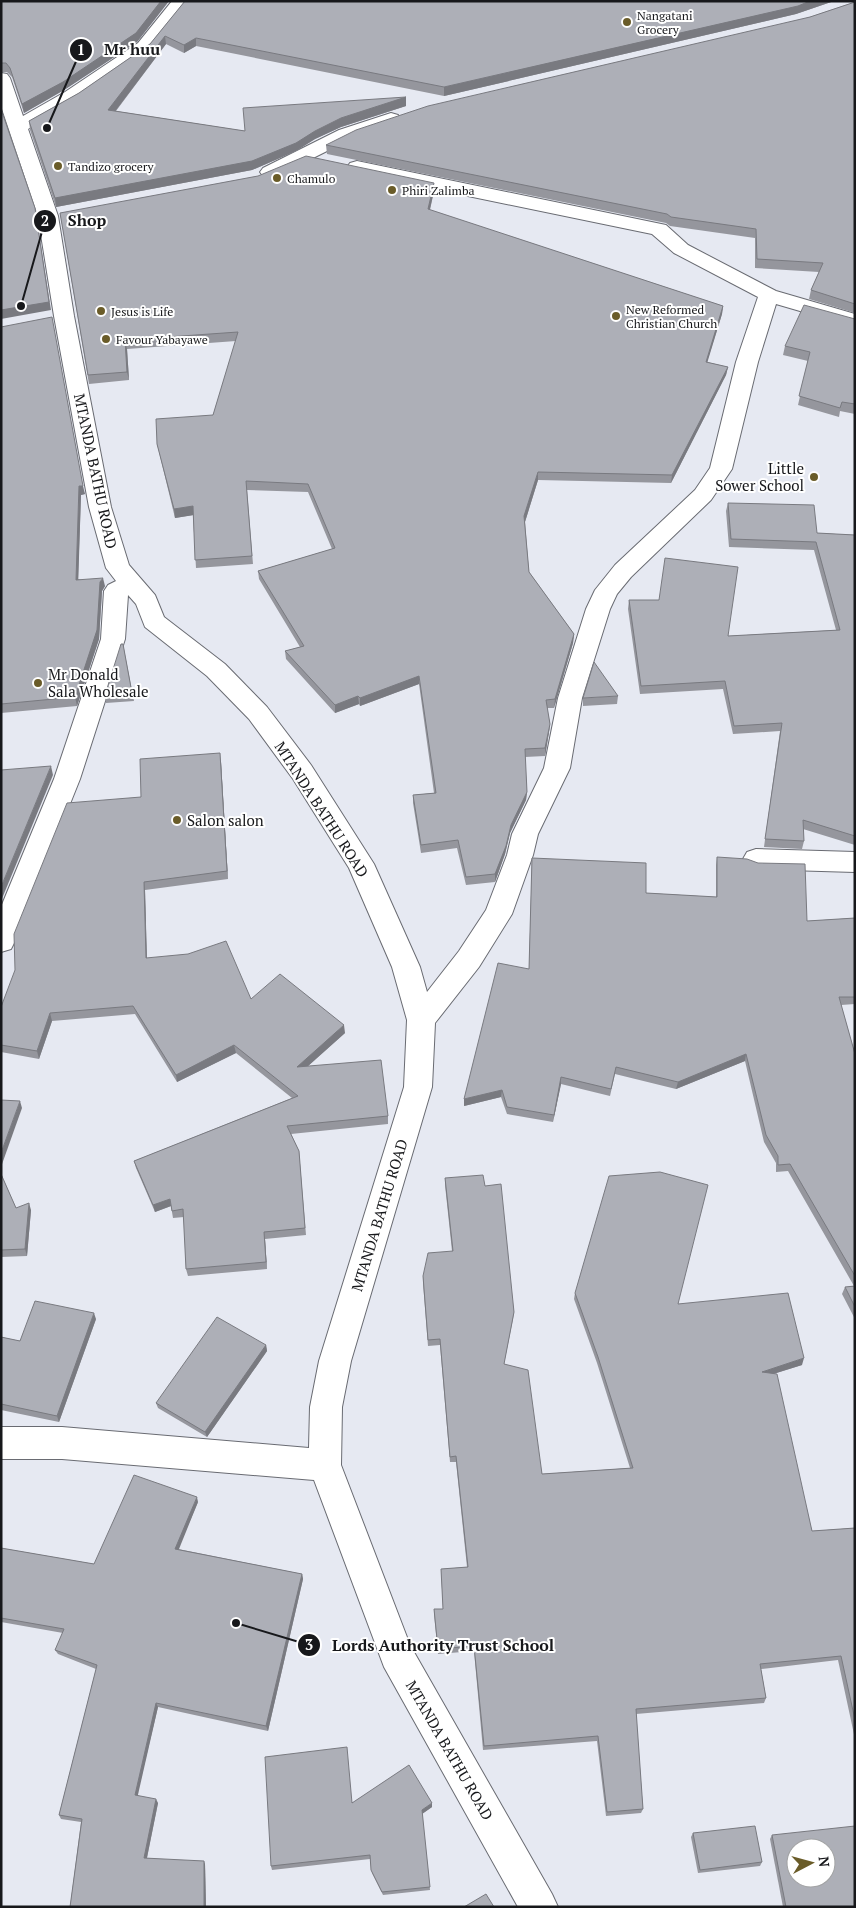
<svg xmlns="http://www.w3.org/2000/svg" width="856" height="1908" font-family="'PT Serif',serif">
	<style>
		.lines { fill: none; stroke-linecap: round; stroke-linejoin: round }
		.minor-casing { stroke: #696b72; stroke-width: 2 }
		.minor { fill: #fff; fill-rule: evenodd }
		.wall { fill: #95969d }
		.shaded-wall { fill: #797a80 }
		.building { fill: #adafb7; stroke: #797a80; fill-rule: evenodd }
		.poi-dot { fill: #6a5c29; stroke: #fff; stroke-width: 2 }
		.labels { text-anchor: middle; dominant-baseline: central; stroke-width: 4; stroke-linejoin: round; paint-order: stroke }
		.far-poi-label { font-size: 12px; fill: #17181b; stroke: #fff; text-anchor: start }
		.poi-label { font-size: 15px; fill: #17181b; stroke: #fff; text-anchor: start }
		.street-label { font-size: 15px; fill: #17181b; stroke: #fff }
		.leader { fill: none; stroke: #17181b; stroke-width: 2 }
		.callout-dot { fill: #17181b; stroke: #fff; stroke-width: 2 }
		.mark-label { font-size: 15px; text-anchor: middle; font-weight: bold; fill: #fff }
		.callout-label { font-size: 16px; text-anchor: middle; font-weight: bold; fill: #17181b; stroke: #fff; stroke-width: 4; stroke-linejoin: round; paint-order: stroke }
	</style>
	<rect width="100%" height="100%" fill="#e6e9f2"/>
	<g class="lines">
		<!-- minor casing -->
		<g class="minor-casing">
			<g id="minor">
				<polygon points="172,1 191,1 150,51 79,100 28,129 58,216 74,316 111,507 129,565 155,595 164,617 225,664 267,707 311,765 374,864 420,967 427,992 459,951 486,910 507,855 512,834 544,768 558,698 586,609 595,590 615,565 695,490 710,468 736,362 758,297 674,253 652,234 357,173 350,171 347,167 350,163 357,161 666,225 688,245 776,291 855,314 855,327 776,304 758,362 732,469 711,500 631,577 617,594 610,609 582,698 570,768 538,834 533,855 512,914 479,967 435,1023 432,1087 351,1361 342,1407 341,1465 410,1645 552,1894 558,1907 518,1907 384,1667 314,1480 62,1459 1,1459 1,1427 62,1427 309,1448 310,1407 319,1361 404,1087 407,1020 392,967 349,868 293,779 249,719 207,676 145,627 136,604 128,595 125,639 80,779 15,941 11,949 1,952 1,907 54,779 101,639 104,591 108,585 116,581 106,568 89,507 54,316 38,216 1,106 1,73 7,74 10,78 23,116 65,92 138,43"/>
				<polygon points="391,113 398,115 400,119 398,123 353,138 277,176 270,178 263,176 260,172 263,168 339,130"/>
				<polygon points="756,849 855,852 855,872 756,869 747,866 743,859 747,852"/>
			</g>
		</g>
		<!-- minor -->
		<use href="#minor" class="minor"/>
	</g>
	<!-- wall -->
	<g class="wall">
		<polygon points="1,1 169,1 137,42 64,90 24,113 12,77 7,72 1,72"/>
		<polygon points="185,1 834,1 796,14 444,96 196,46 184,53 166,44 116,111 245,131 406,97 406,106 341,127 315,139 296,151 252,170 56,207 30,130 29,121 79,93 150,44"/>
		<polygon points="855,2 855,313 809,299 811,290 819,272 755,268 755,238 670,226 666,223 327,154 326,145 810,17"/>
		<polygon points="434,191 430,210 723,306 722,314 707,362 728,367 726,375 671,483 538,480 525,522 529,572 574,634 573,643 554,708 547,708 550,724 549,732 545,756 525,757 527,792 526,800 510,833 505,854 495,882 466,885 457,848 421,853 413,803 413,795 434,793 419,684 360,706 359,704 335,713 286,659 285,651 300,647 259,579 258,571 332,549 308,492 247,490 253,564 196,568 193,515 175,518 159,452 157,444 213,415 236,341 127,349 129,380 89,384 60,213"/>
		<polygon points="855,319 855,414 840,411 839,417 798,405 808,361 783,355 785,346"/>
		<polygon points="1,327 85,494 81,495 78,579 105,586 102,591 99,639 77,706 1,713"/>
		<polygon points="728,503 817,533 855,535 855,845 803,829 804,841 802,849 764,847 780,731 733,734 723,689 640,694 628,609 629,600 728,636 836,630 814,550 729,547 726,511"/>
		<polygon points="123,644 134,701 106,703 105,695"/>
		<polygon points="618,696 617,704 583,706 583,698"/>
		<polygon points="221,762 228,879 145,890 147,958 251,999 345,1033 308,1066 388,1116 388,1124 291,1134 299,1151 306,1235 265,1239 267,1269 188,1276 186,1269 184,1217 173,1218 171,1206 155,1212 136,1168 134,1161 292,1098 236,1053 177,1082 135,1014 52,1021 39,1059 1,1052 1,1007 141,797"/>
		<polygon points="717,857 807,921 855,918 855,1004 841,1005 855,1054 855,1319 842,1294 845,1287 854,1286 788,1171 776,1172 776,1163 764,1142 745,1061 676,1089 615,1074 610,1096 561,1084 553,1122 507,1114 501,1097 464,1106 529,969 532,858 646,893 716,897 716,865"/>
		<polygon points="1,1174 16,1208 31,1210 27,1256 1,1257"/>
		<polygon points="445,1178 485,1186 514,1312 513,1319 504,1364 542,1474 630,1468 597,1363 574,1299 575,1293 678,1304 802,1365 773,1374 812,1531 855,1528 855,1739 838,1660 761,1669 766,1698 764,1703 636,1714 643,1809 641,1813 606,1816 597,1741 483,1750 474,1651 438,1654 434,1614 434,1609 443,1609 441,1569 467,1567 456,1462 450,1462 440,1345 428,1346 423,1283 423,1276 452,1251 445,1185"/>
		<polygon points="96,1319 59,1422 1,1410 1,1337 20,1341"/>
		<polygon points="266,1345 267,1351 207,1437 158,1408 156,1403"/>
		<polygon points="198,1502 178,1549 302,1574 303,1579 268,1731 158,1707 137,1795 158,1803 147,1858 205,1864 206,1907 70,1907 81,1822 61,1819 59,1815 96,1669 58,1654 55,1650 63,1633 1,1622 1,1548 94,1564"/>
		<polygon points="352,1802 432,1807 422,1814 430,1890 383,1895 372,1873 370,1859 272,1870 271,1866"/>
		<polygon points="693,1833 762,1862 760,1866 698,1873 691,1837"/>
		<polygon points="772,1835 855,1907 783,1907 770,1839"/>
	</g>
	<!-- shaded-wall -->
	<g class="shaded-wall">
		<polygon points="161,1 169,1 137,42 64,90 24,113 22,104"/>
		<polygon points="810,1 834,1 796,14 444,96 444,87"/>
		<polygon points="165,36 166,44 110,118 108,110"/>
		<polygon points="196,38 196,46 184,53 184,45"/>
		<polygon points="406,97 406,106 341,127 315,139 296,151 252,170 56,207 55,198 315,131 341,118"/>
		<polygon points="434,183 434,191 428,217 428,209"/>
		<polygon points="35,208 51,310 1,319 1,310"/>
		<polygon points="723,306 722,314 705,370 706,362"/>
		<polygon points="125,340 127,349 129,380 127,372"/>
		<polygon points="728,367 726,375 671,483 672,475"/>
		<polygon points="538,472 538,480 524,525 524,516"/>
		<polygon points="79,486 83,486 85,494 81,495 78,588 76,580"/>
		<polygon points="193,506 194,515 175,518 174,509"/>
		<polygon points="103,578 105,586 102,591 99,639 77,706 75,697 100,582"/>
		<polygon points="574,634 573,643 554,708 555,699"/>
		<polygon points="419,676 419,684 360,706 360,698"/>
		<polygon points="358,696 359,704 335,713 335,705"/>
		<polygon points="550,724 549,732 545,756 545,748"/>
		<polygon points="220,753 221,762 228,879 227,871"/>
		<polygon points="51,766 53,775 1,901 1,887"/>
		<polygon points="527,792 526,800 510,833 505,854 495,882 495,874 511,825"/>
		<polygon points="144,882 145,890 147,966 146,958"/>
		<polygon points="50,1013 52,1021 39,1059 37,1051"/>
		<polygon points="344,1025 345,1033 298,1075 297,1067"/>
		<polygon points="234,1045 236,1053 177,1082 176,1075"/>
		<polygon points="746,1054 745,1061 676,1089 678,1082"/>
		<polygon points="561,1077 561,1084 553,1122 554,1115"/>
		<polygon points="502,1090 501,1097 464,1106 464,1099"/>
		<polygon points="20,1101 22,1108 1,1167 1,1153"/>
		<polygon points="170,1199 171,1206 155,1212 153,1205"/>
		<polygon points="29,1203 31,1210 27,1256 25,1249"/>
		<polygon points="264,1232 265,1239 267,1269 266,1262"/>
		<polygon points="94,1313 96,1319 59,1422 57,1416"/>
		<polygon points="266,1345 267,1351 207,1437 205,1432"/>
		<polygon points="804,1358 802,1365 760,1378 762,1372"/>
		<polygon points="197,1497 198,1502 177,1554 175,1549"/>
		<polygon points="302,1574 303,1579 268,1731 266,1726"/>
		<polygon points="156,1703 158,1707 137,1799 135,1795"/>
		<polygon points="156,1799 158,1803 146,1862 144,1858"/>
		<polygon points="432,1803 432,1807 422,1814 422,1810"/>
		<polygon points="204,1861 205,1864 206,1907 204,1907"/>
	</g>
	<!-- building -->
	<g class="building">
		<polygon points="1,1 161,1 136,33 63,82 22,104 10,68 6,63 1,63"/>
		<polygon points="185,1 810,1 798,6 444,87 196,38 184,45 165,36 108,110 245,131 243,108 406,97 341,118 315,131 296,143 252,161 55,198 29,121 79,93 150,44"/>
		<polygon points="855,2 855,304 811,290 823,263 757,259 756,229 671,217 667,214 326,145 356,130 428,106 810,17"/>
		<polygon points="1,109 35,208 49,302 1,310"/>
		<polygon points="306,156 434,183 428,209 723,306 706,362 728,367 672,475 538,472 524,516 529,572 574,634 555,699 546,700 550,724 545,748 525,749 527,792 511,825 506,846 495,874 466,877 458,840 421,845 413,795 436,793 419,676 360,698 358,696 335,705 285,651 304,646 258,571 335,548 308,484 246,481 252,556 195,560 193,506 174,509 157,444 156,419 213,415 238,332 125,340 127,372 88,375 60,213 258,176"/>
		<polygon points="804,305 855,319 855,404 842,402 840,408 799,396 810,352 785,346"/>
		<polygon points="52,317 83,486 79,486 76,580 103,578 100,582 97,630 75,697 1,704 1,327"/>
		<polygon points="728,503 814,505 817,533 855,535 855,836 803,820 804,841 765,839 782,723 734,726 725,681 641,686 629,600 659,600 665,558 738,567 728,636 840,630 816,542 731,539"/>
		<polygon points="121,644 123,644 132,693 105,695"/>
		<polygon points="594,662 618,696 583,698"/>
		<polygon points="220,753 227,871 144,882 146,958 188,954 226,941 251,999 280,974 344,1025 297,1067 381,1060 388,1116 287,1126 299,1151 305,1228 264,1232 266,1262 186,1269 183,1209 172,1211 170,1199 153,1205 134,1161 298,1096 234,1045 176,1075 133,1006 50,1013 37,1051 1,1045 1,1007 15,970 14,934 67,803 141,797 140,759"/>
		<polygon points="51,766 1,887 1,770"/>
		<polygon points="717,857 747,859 758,863 805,864 807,921 855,918 855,997 839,997 855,1054 855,1276 790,1164 778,1165 778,1156 766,1135 746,1054 678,1082 616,1067 611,1089 561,1077 554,1115 507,1107 502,1090 464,1099 498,963 529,969 532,858 646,863 646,893 717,897"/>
		<polygon points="1,1100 20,1101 1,1153"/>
		<polygon points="660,1172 708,1185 678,1304 788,1293 804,1358 762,1372 777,1374 812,1531 855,1528 855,1720 841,1656 760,1664 766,1698 636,1709 643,1809 607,1812 598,1736 484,1746 474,1646 438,1649 434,1609 443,1609 441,1569 468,1567 456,1456 450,1457 440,1339 428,1340 423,1276 428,1253 453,1251 445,1178 483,1175 485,1186 501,1184 514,1312 504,1364 528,1370 542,1474 633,1468 598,1357 575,1293 609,1176"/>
		<polygon points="1,1174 16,1208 29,1203 25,1249 1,1250"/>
		<polygon points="855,1286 855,1307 845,1287"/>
		<polygon points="35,1301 94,1313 57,1416 1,1404 1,1337 20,1341"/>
		<polygon points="217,1317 266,1345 205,1432 156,1403"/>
		<polygon points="134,1475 197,1497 175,1549 302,1574 266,1726 156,1703 135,1795 156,1799 144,1858 204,1861 204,1907 70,1907 82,1819 59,1815 97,1665 55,1650 64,1629 1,1618 1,1548 94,1564"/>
		<polygon points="347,1747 352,1803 409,1765 432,1803 422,1810 430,1887 382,1892 371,1870 370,1855 271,1866 265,1757"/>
		<polygon points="755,1826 762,1862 700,1870 693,1833"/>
		<path d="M855,1826V1907H786L772,1835ZM796,1848H826V1878H796Z"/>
		<polygon points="486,1894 494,1907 464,1907"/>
	</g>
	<!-- markers -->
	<g class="poi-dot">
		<circle cx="627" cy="22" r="5"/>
		<circle cx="58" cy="166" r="5"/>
		<circle cx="277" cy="178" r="5"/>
		<circle cx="392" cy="190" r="5"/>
		<circle cx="101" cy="311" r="5"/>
		<circle cx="616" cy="316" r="5"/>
		<circle cx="106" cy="339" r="5"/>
		<circle cx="814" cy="477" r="5"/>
		<circle cx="38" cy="683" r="5"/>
		<circle cx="177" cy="820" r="5"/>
	</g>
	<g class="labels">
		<!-- far-poi labels -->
		<g class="far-poi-label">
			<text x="637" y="15">Nangatani<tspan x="637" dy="14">Grocery</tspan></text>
			<text x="68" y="166">Tandizo grocery</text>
			<text x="287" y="178">Chamulo</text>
			<text x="402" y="190">Phiri Zalimba</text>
			<text x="626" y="309">New Reformed<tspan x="626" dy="14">Christian Church</tspan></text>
			<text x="111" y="311">Jesus is Life</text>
			<text x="116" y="339">Favour Yabayawe</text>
		</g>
		<!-- poi labels -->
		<g class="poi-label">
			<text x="804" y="468" text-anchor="end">Little<tspan x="804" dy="17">Sower School</tspan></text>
			<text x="48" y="674">Mr Donald<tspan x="48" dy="17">Sala Wholesale</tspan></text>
			<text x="187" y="820">Salon salon</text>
		</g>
		<!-- street labels -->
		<g class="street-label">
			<text transform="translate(96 471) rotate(78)">MTANDA BATHU ROAD</text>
			<text transform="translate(322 809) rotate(57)">MTANDA BATHU ROAD</text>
			<text transform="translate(379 1215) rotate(-73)">MTANDA BATHU ROAD</text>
			<text transform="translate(450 1750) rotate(60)">MTANDA BATHU ROAD</text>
		</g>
	</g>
	<!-- callouts -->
	<path class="leader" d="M47 128L81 50M21 306L45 221M236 1623L309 1645"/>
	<g class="callout-dot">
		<circle cx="47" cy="128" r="5"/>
		<circle cx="21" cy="306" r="5"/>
		<circle cx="236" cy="1623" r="5"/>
		<circle cx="81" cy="50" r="12"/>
		<circle cx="45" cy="221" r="12"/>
		<circle cx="309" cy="1645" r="12"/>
	</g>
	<g class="mark-label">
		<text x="81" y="55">1</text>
		<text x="45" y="226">2</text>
		<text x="309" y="1650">3</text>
	</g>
	<g class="callout-label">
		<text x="132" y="55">Mr huu</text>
		<text x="87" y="226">Shop</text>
		<text x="443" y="1651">Lords Authority Trust School</text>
	</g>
	<!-- border -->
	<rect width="856" height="1908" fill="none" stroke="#17181b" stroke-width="5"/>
	<!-- north arrow -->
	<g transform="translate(811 1863) rotate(84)"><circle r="24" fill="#ffffff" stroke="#a2a3a4"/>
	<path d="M0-4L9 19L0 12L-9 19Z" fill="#6a5c29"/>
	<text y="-8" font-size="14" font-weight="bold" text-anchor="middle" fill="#17181b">N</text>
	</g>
</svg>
